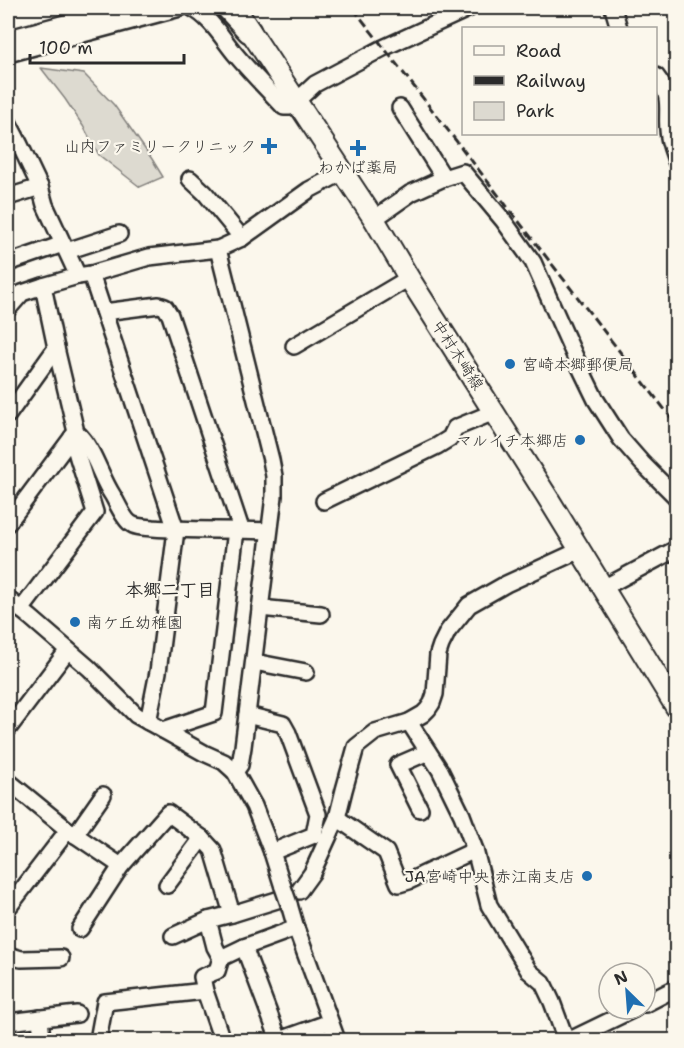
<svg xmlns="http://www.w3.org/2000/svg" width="684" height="1048" font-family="'Shantell Sans','Klee One',sans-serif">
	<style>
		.green { fill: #dddad0; stroke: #84827e; stroke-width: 1.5 }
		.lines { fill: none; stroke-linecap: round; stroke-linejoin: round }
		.minor-casing { stroke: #2b2b2b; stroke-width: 20 }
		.major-casing { stroke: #2b2b2b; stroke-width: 24 }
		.highway-casing { stroke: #2b2b2b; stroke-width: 27 }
		.minor { stroke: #fbf7ec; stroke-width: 15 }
		.major { stroke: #fbf7ec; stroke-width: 20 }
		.highway { stroke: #fbf7ec; stroke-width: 22 }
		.rail { stroke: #2b2b2b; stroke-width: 3; stroke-dasharray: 9 4.5; stroke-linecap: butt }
		.minor-bridge-casing { stroke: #2b2b2b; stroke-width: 20; stroke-linecap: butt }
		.minor-bridge { stroke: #fbf7ec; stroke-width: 15 }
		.poi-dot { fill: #1f6fb2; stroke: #fbf7ec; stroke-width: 2 }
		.labels { text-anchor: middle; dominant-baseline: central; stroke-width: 4.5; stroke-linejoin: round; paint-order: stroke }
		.poi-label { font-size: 16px; fill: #2b2b2b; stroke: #fbf7ec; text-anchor: end }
		.street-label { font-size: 16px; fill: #2b2b2b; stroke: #fbf7ec }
		.neighbourhood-label { font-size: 18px; font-weight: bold; fill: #2b2b2b; stroke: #fbf7ec }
	</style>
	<rect width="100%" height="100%" fill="#fbf7ec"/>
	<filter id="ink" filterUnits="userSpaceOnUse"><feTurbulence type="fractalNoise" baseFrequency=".0167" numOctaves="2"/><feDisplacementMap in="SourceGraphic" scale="12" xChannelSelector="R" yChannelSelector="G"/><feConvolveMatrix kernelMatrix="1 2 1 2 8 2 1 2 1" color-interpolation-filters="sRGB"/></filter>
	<g filter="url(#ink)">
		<!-- green -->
		<polygon class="green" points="41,68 84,74 114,105 152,159 163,177 140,187 99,155 83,126 65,99"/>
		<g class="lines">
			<!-- minor casing -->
			<g class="minor-casing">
				<g id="minor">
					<path d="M192,8C211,18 222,38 236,55C251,73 268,90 284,107H290L315,84L383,48L470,8"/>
					<polyline points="613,8 619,28"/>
					<polyline points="8,54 180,8"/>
					<path d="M656,76C675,100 664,111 669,137C670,145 674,153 676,161"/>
					<polyline points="400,108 444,178"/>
					<polyline points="8,122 20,145 40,187 45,205 78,276"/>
					<polyline points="190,179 205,193 242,238"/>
					<polyline points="8,197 40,187"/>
					<polyline points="374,219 411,193 444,178 463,172 503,220 533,262 577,361 596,400 621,439 642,463 676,497"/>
					<polyline points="218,249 271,460 274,476 274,496 243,747 240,765 235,772"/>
					<polyline points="67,251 119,234"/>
					<polyline points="8,263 63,244"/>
					<polyline points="91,274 176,530 158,672 148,722"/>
					<path d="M43,286L56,348L76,432C95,449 99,475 113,496C117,503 124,519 130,523C136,528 146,527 153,528C192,531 230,529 269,531"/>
					<polyline points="8,309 22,293 43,286 78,276 91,274 149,257 218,249 242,238 309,190 343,172"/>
					<polyline points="104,312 159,305 165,307 170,315 241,529"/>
					<polyline points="294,346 409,278"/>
					<polyline points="8,415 56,348"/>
					<polyline points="324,501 437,446 450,438 455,428 494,412"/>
					<polyline points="8,523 76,432"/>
					<polyline points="603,588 676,549"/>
					<polyline points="8,599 30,617 89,668 136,715 204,753 224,762 235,772 254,806 272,852 283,887"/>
					<polyline points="260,608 321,614"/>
					<polyline points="21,610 95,512 78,458 72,437"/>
					<polyline points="254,662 306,672"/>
					<polyline points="247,715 283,724 288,733 318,814 314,835 272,852"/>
					<polyline points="409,722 440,770 462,815 475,850 489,905 529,971 543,983 552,1002 566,1040"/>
					<polyline points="8,729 68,650"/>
					<polyline points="163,730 214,713 236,530"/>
					<polyline points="8,781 68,830 121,866"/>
					<polyline points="420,809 398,765 428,752"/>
					<polyline points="337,818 386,852 399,884 409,881 475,850"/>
					<polyline points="75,835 103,795"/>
					<polyline points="167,885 202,838"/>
					<polyline points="299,891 312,873 337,818 344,790 356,747 375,732 409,722 423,714 428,709 432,703 435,694 438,654 441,645 448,631 469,605 506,584 580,550"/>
					<polyline points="289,904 296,928 337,1040"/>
					<polyline points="8,908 68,830"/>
					<polyline points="208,920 215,947 221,958"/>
					<polyline points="80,929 121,866 168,813 202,838 213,850 232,914"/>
					<polyline points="173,936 208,920 232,914 277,900"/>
					<polyline points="244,947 279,1040"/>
					<polyline points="8,955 21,959 61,958"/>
					<polyline points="645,1004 676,988"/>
					<polyline points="40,1018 42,1040"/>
					<polyline points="8,1022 77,1014"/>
					<polyline points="98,1040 105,1002 205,991"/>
					<polyline points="222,1040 205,991 202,977 217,971 221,958 244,947 296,928"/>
					<polyline points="280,1040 330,1022"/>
					<polyline points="570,1040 634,1009"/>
				</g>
			</g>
			<!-- major casing -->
			<g class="major-casing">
				<polyline id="major" points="241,17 374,219 409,278 548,498 676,707"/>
			</g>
			<!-- highway casing -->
			<g class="highway-casing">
				<g id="highway">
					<polyline points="228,8 249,31"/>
					<polyline points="8,42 135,8"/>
				</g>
			</g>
			<!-- minor -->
			<use href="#minor" class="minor"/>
			<!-- major -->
			<use href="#major" class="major"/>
			<!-- highway -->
			<use href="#highway" class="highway"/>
			<!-- rail -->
			<polyline class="rail" points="353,8 676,424"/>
			<!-- minor-bridge casing -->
			<g class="minor-bridge-casing">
				<polyline id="minor-bridge" points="283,887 289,904"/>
			</g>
			<!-- minor-bridge -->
			<use href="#minor-bridge" class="minor-bridge"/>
		</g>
	</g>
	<!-- markers -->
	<g class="poi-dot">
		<path d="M266 137h6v6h6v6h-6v6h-6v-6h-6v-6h6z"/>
		<path d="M355 139h6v6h6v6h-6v6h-6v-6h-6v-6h6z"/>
		<circle cx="510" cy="364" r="6"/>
		<circle cx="580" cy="440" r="6"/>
		<circle cx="75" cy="622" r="6"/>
		<circle cx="587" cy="876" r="6"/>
	</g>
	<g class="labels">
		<!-- poi labels -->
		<g class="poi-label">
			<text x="256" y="146">山内ファミリークリニック</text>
			<text x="358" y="167" text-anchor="middle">わかば薬局</text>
			<text x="522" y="364" text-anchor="start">宮崎本郷郵便局</text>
			<text x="568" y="440">マルイチ本郷店</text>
			<text x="87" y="622" text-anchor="start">南ケ丘幼稚園</text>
			<text x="575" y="876">JA宮崎中央 赤江南支店</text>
		</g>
		<!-- street labels -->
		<g class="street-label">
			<text transform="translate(458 355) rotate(57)">中村木崎線</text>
		</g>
		<!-- neighbourhood labels -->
		<g class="neighbourhood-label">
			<text x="170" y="590">本郷二丁目</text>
		</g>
	</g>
	<!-- margin -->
	<rect width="684" height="1048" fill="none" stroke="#fbf7ec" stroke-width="30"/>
	<rect x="15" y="15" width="654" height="1018" fill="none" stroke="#2b2b2b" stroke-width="2" filter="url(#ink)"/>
	<!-- legend -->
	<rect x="462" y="27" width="195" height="108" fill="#fbf7ec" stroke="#a8a59f" stroke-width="1.5"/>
	<rect x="474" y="46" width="30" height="9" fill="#fbf7ec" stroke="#a8a59f" stroke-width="1.5"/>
	<text x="516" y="57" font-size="18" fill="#2b2b2b">Road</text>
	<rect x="474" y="76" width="30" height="9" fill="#2b2b2b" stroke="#a8a59f" stroke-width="1.5"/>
	<text x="516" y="87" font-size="18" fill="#2b2b2b">Railway</text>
	<rect x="474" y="102" width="30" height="18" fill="#dddad0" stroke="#a8a59f" stroke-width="1.5"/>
	<text x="516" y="117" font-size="18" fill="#2b2b2b">Park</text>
	<!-- north arrow -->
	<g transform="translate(627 991) rotate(335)"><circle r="28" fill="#fbf7ec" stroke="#a8a59f" stroke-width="1.5"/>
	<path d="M0-4.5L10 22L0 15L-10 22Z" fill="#1f6fb2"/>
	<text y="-9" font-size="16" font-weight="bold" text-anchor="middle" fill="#2b2b2b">N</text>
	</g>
	<!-- scale -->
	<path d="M30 54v9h154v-9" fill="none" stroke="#2b2b2b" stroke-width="3"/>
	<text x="39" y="54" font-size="18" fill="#2b2b2b" stroke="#fbf7ec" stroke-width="4.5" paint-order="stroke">100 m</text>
</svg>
